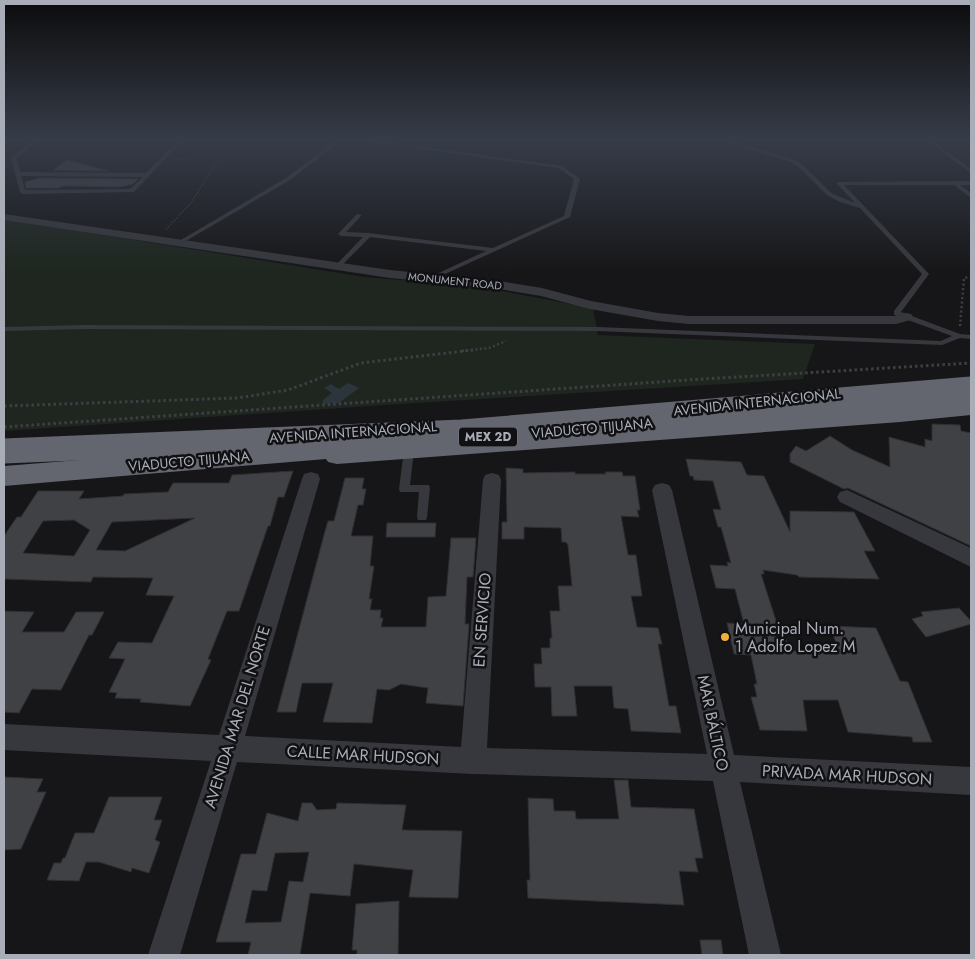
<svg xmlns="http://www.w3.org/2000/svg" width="975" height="959" font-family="Jost,sans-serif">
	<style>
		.green { fill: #1e261f }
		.water { fill: #2c353c }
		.building { fill: #404145; stroke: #303034; fill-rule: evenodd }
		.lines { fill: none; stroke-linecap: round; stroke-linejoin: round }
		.path-far2 { stroke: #3d3f44; stroke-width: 2; stroke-dasharray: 1 2; stroke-linecap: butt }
		.path-far1 { stroke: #3d3f44; stroke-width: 2.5; stroke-dasharray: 2 2.5; stroke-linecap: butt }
		.path { stroke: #3d3f44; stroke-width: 3; stroke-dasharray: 2.5 3; stroke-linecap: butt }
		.lane { fill: #37383d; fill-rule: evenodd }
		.street { fill: #37383d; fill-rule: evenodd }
		.highway { fill: #63666e; fill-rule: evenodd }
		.highway-bridge { stroke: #63666e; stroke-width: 25 }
		.poi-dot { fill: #f2b134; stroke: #111113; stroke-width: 2 }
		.labels { text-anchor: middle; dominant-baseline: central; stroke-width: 5; stroke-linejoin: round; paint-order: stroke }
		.far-street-label { font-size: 11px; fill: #a8adb8; stroke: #111113 }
		.shield { fill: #111113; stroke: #7b7e86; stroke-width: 1 }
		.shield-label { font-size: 12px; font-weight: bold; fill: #a8adb8 }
		.street-label { font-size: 14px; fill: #a8adb8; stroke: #111113 }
		.near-street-label { font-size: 16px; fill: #a8adb8; stroke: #111113 }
		.near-poi-label { font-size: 16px; fill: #a8adb8; stroke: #111113; text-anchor: start }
	</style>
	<rect width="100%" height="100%" fill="#161618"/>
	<!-- green -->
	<polygon class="green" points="4,219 364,277 475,286 593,308 598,335 815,344 803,379 384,405 4,431"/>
	<!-- water -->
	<polygon class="water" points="348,383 359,388 339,403 323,404 323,400 332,393 324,388 331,384 339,389"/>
	<!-- building -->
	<g class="building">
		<polygon points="67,160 109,171 54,170"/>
		<polygon points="40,178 138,179 133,184 120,187 64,186 58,188 26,188 25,182"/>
		<polygon points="932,424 960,425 961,431 971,433 971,546 848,488 844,489 790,462 790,454 796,446 806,451 830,436 852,450 890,467 889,437 925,447 925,439 932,441"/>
		<polygon points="686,459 741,462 747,475 764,476 790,532 790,511 854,512 875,551 864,551 879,579 799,577 797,575 763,570 764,574 761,574 779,630 783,630 790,651 839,651 830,626 876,628 900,681 908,682 932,742 913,742 912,737 848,732 838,700 803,700 807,731 760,730 751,697 757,697 754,684 757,684 751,655 734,654 727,623 744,624 735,589 716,588 710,565 728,566 727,562 731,563 721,527 718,527 713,509 721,510 713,481 694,480 693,476 690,476"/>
		<polygon points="506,468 523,469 523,473 575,472 575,474 606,474 605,472 622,472 623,476 635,476 640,510 637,510 639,517 621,516 628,555 636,555 642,596 631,596 637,627 658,628 662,644 658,644 669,706 676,706 681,733 631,731 628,709 614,708 612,686 574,686 577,716 552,716 551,687 535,687 534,664 542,664 541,648 550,648 550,638 552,638 550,611 560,611 558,586 572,586 568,545 566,542 562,542 561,528 524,527 524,539 502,539 502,522 507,522"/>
		<path d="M293,471L284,497H278L270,526H268L239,611H227L208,659L211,660L190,706L140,702L141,699L115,698L117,693L109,692L125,659L109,658L118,642L152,643L174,596L146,595L153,578L93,577L91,582L4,579V536L17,517H21L38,491H84L79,499L123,496L124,494L168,492L173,483H229L232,475ZM195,518L125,551L96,550L112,522ZM74,520L90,530L74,556L23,553L43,521Z"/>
		<polygon points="345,478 364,478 362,489 366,489 363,505 358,505 351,536 373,536 370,566 374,566 369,599 372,599 370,610 381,610 380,618 383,618 381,627 426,627 428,597 446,596 451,538 476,538 473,577 467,577 465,624 469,624 463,706 426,703 428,688 401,684 389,690 377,689 372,723 323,722 333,683 302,683 296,712 277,712 324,535 328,521 334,521"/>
		<polygon points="387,523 436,523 435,537 386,537"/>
		<polygon points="959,608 971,621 971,624 926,637 912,619 923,616 921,612"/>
		<polygon points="4,611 34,612 22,632 64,632 76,612 104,612 92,635 89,635 61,690 32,689 19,713 4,712"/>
		<polygon points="4,777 43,779 37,792 46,792 21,849 4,850"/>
		<polygon points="614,780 628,780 631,807 694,809 703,858 695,858 698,872 679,871 684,905 528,898 527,880 530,880 528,798 553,799 554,811 575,811 576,819 619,819"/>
		<polygon points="109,797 162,797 154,820 162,820 155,840 160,842 149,873 132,868 131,872 99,862 86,862 79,881 47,880 54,863 61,863 63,858 65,858 75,833 94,833"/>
		<path d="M302,803H312L317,810L336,809L337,803L406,805L402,830L462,831L458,898L409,897L413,870L354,864L350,896L310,893L300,955H248L251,942H216L241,854H256L267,813L298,821ZM309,852L303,882L289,881L281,922L245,923L252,890L267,891L275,853Z"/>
		<polygon points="399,901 398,955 357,955 357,950 352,950 356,904"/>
		<polygon points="700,940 721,940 723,955 702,955"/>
	</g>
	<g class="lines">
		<!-- path-far2 -->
		<g class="path-far2">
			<polyline points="177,160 188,158 198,150 198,147 193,144 197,139"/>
			<polyline points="166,229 191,203 231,139"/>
		</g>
		<!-- path-far1 -->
		<g class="path-far1">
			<polyline points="960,326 964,278 971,277"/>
			<polyline points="462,351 489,348 506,341"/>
		</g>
		<!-- path -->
		<g class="path">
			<polyline points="4,406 237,398 288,390 361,363 473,350"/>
			<polyline points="4,427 687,380 971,363"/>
		</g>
		<!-- lane -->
		<g class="lane">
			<path d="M35,139H40L17,158L20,172L146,173L179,139H184L134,192L23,194L20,192L11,158ZM21,176L143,177L130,189L25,190Z"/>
			<polygon points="338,139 343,139 290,180 179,245 174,244 286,178"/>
			<polygon points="350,139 363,139 562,166 580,179 570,217 432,280 430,279 430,277 486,251 370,237 339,268 335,268 335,266 363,237 341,236 338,234 357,214 362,215 346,232 368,233 493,248 564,216 574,179 559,168"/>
			<polygon points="717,139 724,139 795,160 804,166 831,193 855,203 837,184 837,182 971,181 971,185 960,185 971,193 971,198 954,185 844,185 929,274 901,312 960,334 971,335 971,339 960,338 942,345 597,331 85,329 4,331 4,327 85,325 597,327 941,341 952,336 894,315 894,311 922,274 860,208 840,202 827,195 800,168 791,162"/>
			<polygon points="780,139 784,139 786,142 782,143"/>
			<polygon points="925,139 930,139 971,169 971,173"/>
			<polygon points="409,447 414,450 410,485 429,485 430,488 427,517 426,520 418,520 417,517 419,492 400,492 399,489 404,450"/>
		</g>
		<!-- street -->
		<g class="street">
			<polygon points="4,214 390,270 493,280 542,288 591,301 658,313 689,316 895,316 906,313 911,314 913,317 911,320 896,324 689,324 658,321 590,309 541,296 493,288 390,278 4,220"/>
			<polygon points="311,472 318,474 320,479 245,736 461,747 483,480 485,475 492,473 499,475 501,480 487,748 707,754 652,490 655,485 662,483 669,485 672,490 734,755 971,767 971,795 740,782 781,955 749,955 713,781 473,774 237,762 180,955 148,955 211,761 4,750 4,724 219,735 302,479 304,474"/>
			<polygon points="847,490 971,548 971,567 840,502 837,497 840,492"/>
		</g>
		<!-- highway -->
		<polygon class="highway" points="971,399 971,415 900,422 337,464 328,462 326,459 4,486 4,466 356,438 365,440 367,443 900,406"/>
		<!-- highway-bridge -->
		<polyline class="highway-bridge" points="4,451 462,432 971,389"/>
	</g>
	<!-- sky -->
	<linearGradient id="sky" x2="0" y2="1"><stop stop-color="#0c0c0d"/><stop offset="0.51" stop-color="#363c48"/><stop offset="1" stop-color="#363c48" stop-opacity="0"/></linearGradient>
	<rect width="975" height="273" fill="url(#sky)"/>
	<!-- markers -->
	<circle class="poi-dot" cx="725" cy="637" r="5"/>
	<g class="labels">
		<!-- far-street labels -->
		<g class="far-street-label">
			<text transform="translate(455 281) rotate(6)">MONUMENT ROAD</text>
		</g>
		<!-- shield labels -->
		<rect class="shield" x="459" y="427.5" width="58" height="19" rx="4"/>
		<g class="shield-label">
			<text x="488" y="437">MEX 2D</text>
		</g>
		<!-- street labels -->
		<g class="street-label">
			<text transform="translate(757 402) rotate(-6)">AVENIDA INTERNACIONAL</text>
			<text transform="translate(592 428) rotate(-5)">VIADUCTO TIJUANA</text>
			<text transform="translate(353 432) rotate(-4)">AVENIDA INTERNACIONAL</text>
			<text transform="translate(189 461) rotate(-5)">VIADUCTO TIJUANA</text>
		</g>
		<!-- near-street labels -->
		<g class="near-street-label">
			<text transform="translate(482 620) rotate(-86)">EN SERVICIO</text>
			<text transform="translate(237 717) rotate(-73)">AVENIDA MAR DEL NORTE</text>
			<text transform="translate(713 723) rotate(78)">MAR BÁLTICO</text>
			<text transform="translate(363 755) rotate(3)">CALLE MAR HUDSON</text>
			<text transform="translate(847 775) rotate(3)">PRIVADA MAR HUDSON</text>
		</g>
		<!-- near-poi labels -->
		<g class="near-poi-label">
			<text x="735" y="628">Municipal Num.<tspan x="735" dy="18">1 Adolfo Lopez M</tspan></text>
		</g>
	</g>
	<!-- border -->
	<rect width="975" height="959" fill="none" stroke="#a8adb8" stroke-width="10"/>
</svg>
